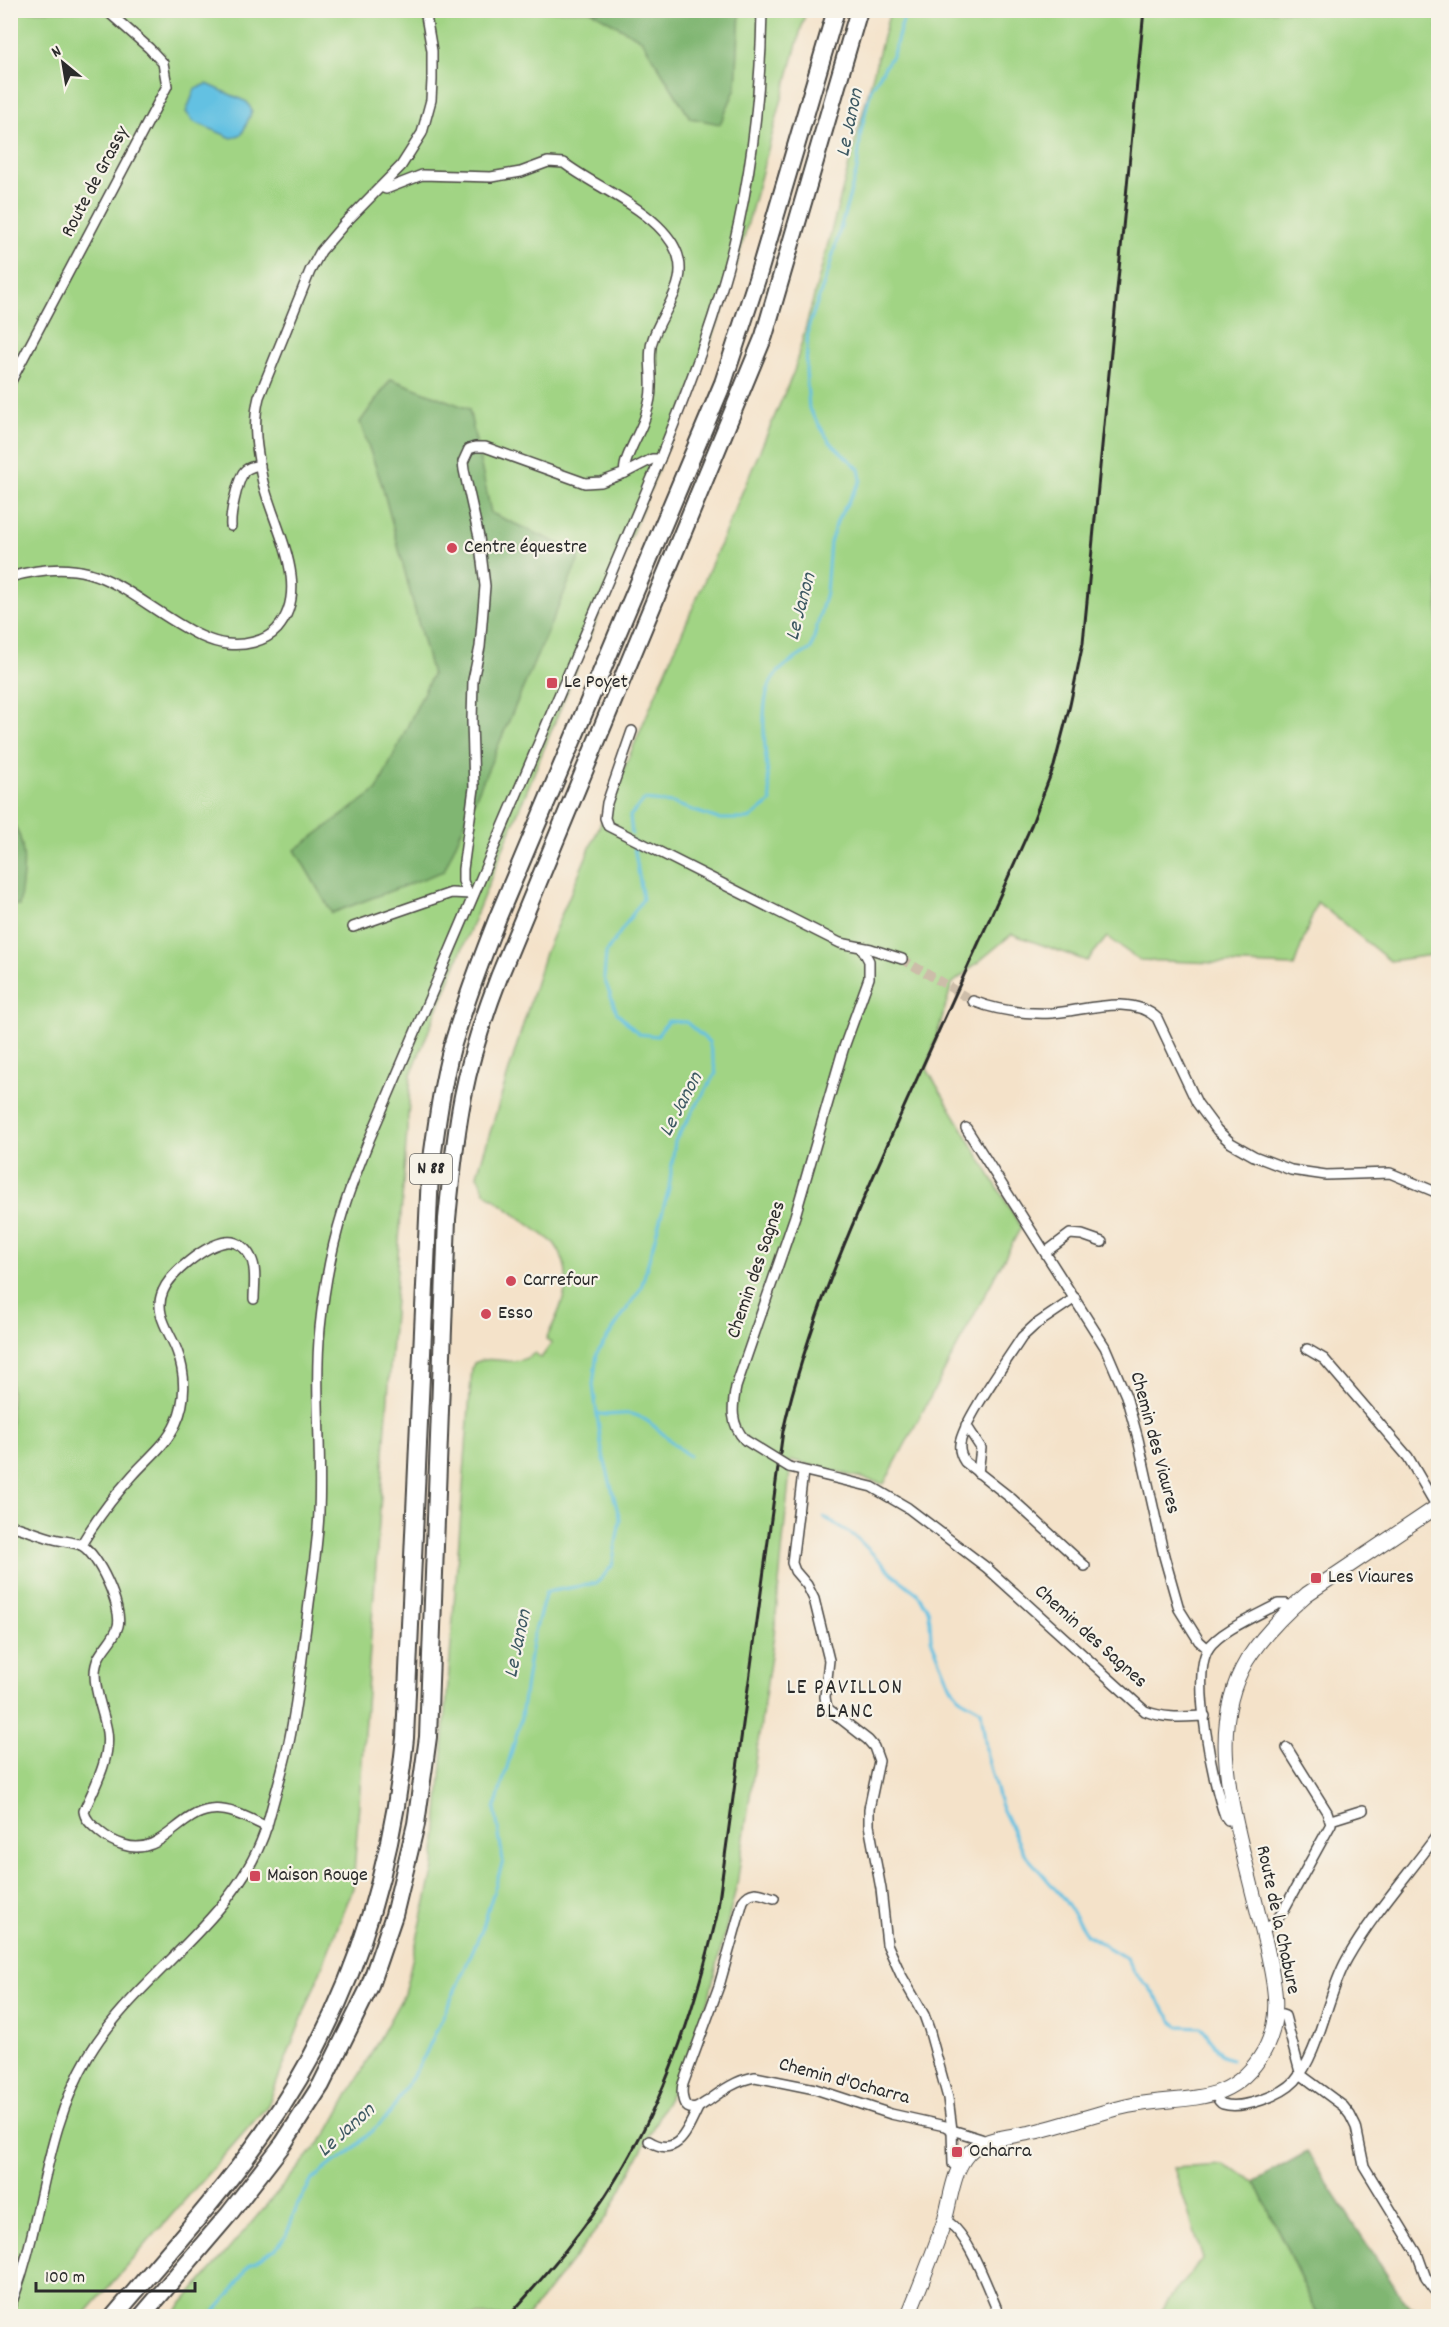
<svg xmlns="http://www.w3.org/2000/svg" width="1449" height="2327" font-family="Dekko,sans-serif">
	<style>
		.green { fill: #a1d484; stroke: #668058; stroke-width: 1.5 }
		.forest { fill: #80b672; stroke: #56704e; stroke-width: 1.5 }
		.water { fill: #64c1e2; stroke: #487686; stroke-width: 1.5 }
		.lines { fill: none; stroke-linecap: round; stroke-linejoin: round }
		.stream { stroke: #64c1e2; stroke-width: 3 }
		.minor-tunnel { stroke: #ccbda9; stroke-width: 9; stroke-dasharray: 9 4.5; stroke-linecap: butt }
		.minor-casing { stroke: #494643; stroke-width: 12 }
		.secondary-casing { stroke: #494643; stroke-width: 16 }
		.trunk-casing { stroke: #494643; stroke-width: 20 }
		.minor { stroke: #fff; stroke-width: 9 }
		.secondary { stroke: #fff; stroke-width: 14 }
		.trunk { stroke: #fff; stroke-width: 16 }
		.rail { stroke: #2b2b2b; stroke-width: 3 }
		.minor-bridge-casing { stroke: #494643; stroke-width: 12; stroke-linecap: butt }
		.minor-bridge { stroke: #fff; stroke-width: 9 }
		.poi-dot { fill: #d1495b; stroke: #f7f3e8; stroke-width: 2 }
		.labels { text-anchor: middle; dominant-baseline: central; stroke-width: 4.5; stroke-linejoin: round; paint-order: stroke }
		.shield { fill: #f7f3e8; stroke: #686764; stroke-width: 1.5 }
		.shield-label { font-size: 18px; font-weight: bold; fill: #2b2b2b }
		.street-label { font-size: 20px; fill: #2b2b2b; stroke: #f7f3e8 }
		.poi-label { font-size: 20px; fill: #2b2b2b; stroke: #f7f3e8; text-anchor: start }
		.water-label { font-size: 21px; font-style: italic; fill: #3c5862; stroke: #f7f3e8 }
		.neighbourhood-label { font-size: 21px; letter-spacing: 1.5px; fill: #2b2b2b; stroke: #f7f3e8 }
	</style>
	<rect width="100%" height="100%" fill="#f7f3e8"/>
	<filter id="ink" filterUnits="userSpaceOnUse"><feTurbulence type="fractalNoise" baseFrequency=".0167" numOctaves="2"/><feDisplacementMap in="SourceGraphic" scale="12" xChannelSelector="R" yChannelSelector="G"/><feConvolveMatrix kernelMatrix="1 2 1 2 8 2 1 2 1" color-interpolation-filters="sRGB"/></filter>
	<filter id="wash" filterUnits="userSpaceOnUse"><feTurbulence type="fractalNoise" baseFrequency=".008" numOctaves="4" result="noise"/><feDisplacementMap in="SourceGraphic" scale="24" xChannelSelector="R" yChannelSelector="G"/><feGaussianBlur stdDeviation="1.35" result="paint"/><feColorMatrix in="noise" values="0 0 0 0 0 0 0 0 0 0 0 0 0 0 0 0 0 1.4 0 .05"/><feComposite in="paint" operator="in"/></filter>
	<g filter="url(#wash)">
		<rect width="100%" height="100%" fill="#f4e2c9"/>
		<!-- green -->
		<g class="green">
			<polygon points="11,11 806,11 726,303 411,1074 353,1888 268,2105 83,2316 11,2316"/>
			<path d="M890,11H1438V954L1390,961L1317,902L1294,966L1139,960L1107,937L1087,961L1012,934L952,984L927,1069L1021,1227L884,1484L791,1460L774,1635L737,1884L709,1997L679,2077L608,2215L528,2316H172L327,2134L404,1994L434,1868L472,1368L474,1363C493,1353 513,1370 535,1353L541,1358L552,1343L546,1339C562,1308 578,1274 554,1243L485,1192L477,1175L545,953L794,371Z"/>
			<polygon points="1223,2165 1255,2181 1316,2311 1324,2316 1158,2316 1170,2298 1203,2258 1174,2168"/>
		</g>
		<!-- forest -->
		<g class="forest">
			<polygon points="591,11 740,11 736,88 720,124 690,118 642,40"/>
			<polygon points="391,379 469,409 491,513 581,554 444,871 332,913 295,850 377,790 432,675 382,485 360,422"/>
			<path d="M10,819C30,844 23,876 19,906L11,904Z"/>
			<polygon points="1307,2152 1398,2292 1419,2316 1324,2316 1316,2311 1255,2181"/>
		</g>
		<!-- water -->
		<polygon class="water" points="207,84 247,102 252,111 242,134 232,138 194,122 186,112 195,89"/>
		<g class="lines">
			<!-- stream -->
			<g class="stream">
				<path d="M632,834L630,816L644,800L672,803L718,819H749L771,802C768,770 755,703 774,677C783,665 798,657 811,649L826,592L830,542L838,519L861,480L859,469L830,442L809,409L806,371L808,328L828,272L857,169L861,131L871,89L893,54L906,10"/>
				<path d="M597,1413C610,1418 623,1411 635,1415C653,1420 672,1445 689,1456"/>
				<polyline points="824,1517 856,1537 895,1576 917,1593 928,1609 930,1621 931,1639 951,1687 961,1699 981,1710 987,1756 1000,1804 1023,1852 1063,1898 1087,1935 1126,1958 1134,1972 1149,1987 1173,2022 1178,2026 1201,2027 1223,2056 1231,2059"/>
				<polyline points="211,2316 231,2293 249,2265 275,2249 286,2236 297,2206 312,2180 333,2163 349,2153 389,2115 425,2055 456,1988 482,1930 503,1861 495,1808 520,1723 532,1642 546,1592 597,1583 612,1566 620,1520 602,1451 593,1385 597,1353 641,1288 669,1188 675,1141 716,1073 709,1042 686,1022 668,1021 657,1036 639,1034 617,1013 604,978 606,953 643,899 633,841"/>
			</g>
		</g>
	</g>
	<g filter="url(#ink)">
		<g class="lines">
			<!-- minor-tunnel -->
			<polyline class="minor-tunnel" points="902,959 973,1001"/>
			<!-- minor casing -->
			<g class="minor-casing">
				<g id="minor">
					<path d="M381,187L386,189L422,175L491,177L521,172L548,162L564,163C599,191 691,223 679,279C675,301 658,320 652,342C648,357 652,372 651,387C651,396 649,405 646,414C643,429 621,461 625,473L601,482L585,483L485,447H475L469,449L463,462L464,470L479,537L485,586L480,647L473,680L472,721L474,788L463,869V881L468,893"/>
					<polyline points="10,383 167,86 163,63 149,48 106,10"/>
					<polyline points="625,473 652,459 660,459"/>
					<path d="M231,526C230,514 237,484 243,473C247,467 254,466 260,465"/>
					<path d="M10,577C91,554 113,584 177,623C192,632 209,642 227,644C243,646 265,642 277,629C314,587 271,523 262,478C257,451 252,424 259,397L310,271L321,251L345,223L401,166L422,133L431,100L432,80V51L425,10"/>
					<polyline points="632,731 607,803 605,818 608,826 840,943 871,949 902,959"/>
					<polyline points="353,927 451,893 471,894"/>
					<path d="M973,1001C998,1011 1026,1014 1052,1013C1084,1011 1131,993 1157,1018L1197,1103L1217,1130L1231,1143L1254,1156L1291,1170L1326,1175L1390,1173L1438,1193"/>
					<polyline points="966,1128 1105,1347 1126,1396 1138,1439 1164,1556 1179,1609 1199,1641 1208,1649"/>
					<polyline points="1046,1252 1070,1234 1082,1235 1102,1242"/>
					<path d="M1075,1298L1035,1325L1022,1337C1008,1359 963,1421 960,1444C959,1451 961,1456 965,1462L1012,1499L1085,1566"/>
					<polyline points="1307,1349 1324,1359 1408,1457 1437,1507"/>
					<polyline points="966,1425 981,1448 978,1473"/>
					<path d="M745,1440C730,1424 732,1407 736,1387L795,1216L843,1050L869,978V961L862,948"/>
					<path d="M789,1467L872,1487L908,1508L987,1568L1145,1711C1165,1719 1183,1717 1205,1716"/>
					<polyline points="803,1472 792,1563 795,1571 807,1585 814,1599 829,1660 825,1697 827,1708 868,1740 874,1747 879,1761 869,1809 869,1825 881,1889 887,1944 901,1975 924,2015 929,2029 948,2098 952,2130 981,2139 984,2143"/>
					<path d="M10,1525C25,1529 39,1535 54,1539C62,1541 74,1542 81,1545C98,1553 123,1608 118,1626C113,1644 95,1651 95,1674C95,1695 104,1712 107,1732C111,1758 94,1788 84,1811C85,1820 93,1826 100,1832C108,1839 114,1842 124,1845C161,1857 178,1814 210,1810C229,1807 250,1819 267,1827"/>
					<path d="M81,1545C96,1520 113,1497 133,1475C148,1458 167,1444 176,1423C186,1401 186,1374 177,1351C170,1332 153,1313 163,1291C171,1272 206,1245 226,1242C237,1240 247,1249 251,1258C257,1269 254,1287 254,1299"/>
					<path d="M1235,1818L1228,1820L1225,1816C1213,1784 1191,1677 1208,1649C1219,1631 1260,1614 1278,1604H1286L1291,1608"/>
					<polyline points="1331,1820 1363,1810"/>
					<path d="M774,1898C760,1894 752,1888 743,1901L719,1986L683,2084C681,2093 682,2112 696,2108C700,2107 704,2103 708,2101C723,2090 737,2080 755,2077L815,2089L891,2114L945,2126L952,2130L953,2164L959,2168"/>
					<polyline points="1262,1929 1272,1925 1282,1913 1331,1824 1327,1812 1287,1748"/>
					<polyline points="1276,2013 1285,2016 1300,2072"/>
					<polyline points="1300,2074 1343,2106 1350,2115 1356,2127 1364,2166 1417,2253 1426,2278 1438,2294"/>
					<path d="M1215,2093C1217,2097 1218,2102 1223,2104C1243,2110 1282,2095 1295,2081C1320,2052 1327,1994 1347,1959C1372,1915 1408,1875 1438,1834"/>
					<path d="M649,2141C678,2159 687,2130 698,2108"/>
					<path d="M944,2220C968,2229 989,2293 1000,2316"/>
					<path d="M10,2307C44,2222 41,2137 89,2055C139,1971 240,1920 268,1822C275,1795 283,1769 289,1742C298,1699 302,1655 308,1611C312,1578 318,1544 319,1511C322,1450 314,1389 320,1328C324,1289 331,1249 343,1211C350,1187 360,1163 369,1140L660,459C691,382 721,304 739,222C754,153 761,82 762,10"/>
				</g>
			</g>
			<!-- secondary casing -->
			<g class="secondary-casing">
				<path id="secondary" d="M908,2316C921,2284 934,2252 945,2219C951,2198 953,2171 968,2154C982,2137 1012,2137 1033,2132C1065,2125 1096,2113 1128,2106C1183,2094 1230,2110 1264,2051C1283,2017 1274,1981 1266,1945C1258,1914 1251,1884 1243,1853C1228,1790 1211,1720 1247,1660C1263,1635 1284,1614 1307,1594L1438,1506"/>
			</g>
			<!-- trunk casing -->
			<g class="trunk-casing">
				<g id="trunk">
					<path d="M114,2316C164,2257 218,2198 263,2134C347,2017 391,1881 405,1738L430,1173C436,1131 441,1088 452,1047C465,1003 481,960 498,917L723,383L757,279L836,10"/>
					<path d="M142,2316L229,2214L283,2144L321,2085L369,1988L394,1915L416,1824L428,1737L447,1219C451,1178 455,1136 463,1096C471,1055 484,1016 499,977L764,336L859,10"/>
				</g>
			</g>
			<!-- minor -->
			<use href="#minor" class="minor"/>
			<!-- secondary -->
			<use href="#secondary" class="secondary"/>
			<!-- trunk -->
			<use href="#trunk" class="trunk"/>
			<!-- rail -->
			<path class="rail" d="M509,2316C547,2273 586,2229 616,2179C666,2098 695,2008 717,1915L783,1431C808,1321 854,1219 900,1116C944,1020 988,923 1031,826L1054,766L1070,705L1083,643L1144,10"/>
			<!-- minor-bridge casing -->
			<g class="minor-bridge-casing">
				<polyline id="minor-bridge" points="745,1440 789,1467"/>
			</g>
			<!-- minor-bridge -->
			<use href="#minor-bridge" class="minor-bridge"/>
		</g>
	</g>
	<!-- markers -->
	<g class="poi-dot">
		<circle cx="452" cy="548" r="6"/>
		<rect x="546" y="677" width="12" height="12" rx="3"/>
		<circle cx="511" cy="1281" r="6"/>
		<circle cx="486" cy="1314" r="6"/>
		<rect x="1310" y="1572" width="12" height="12" rx="3"/>
		<rect x="249" y="1870" width="12" height="12" rx="3"/>
		<rect x="951" y="2146" width="12" height="12" rx="3"/>
	</g>
	<g class="labels">
		<!-- shield labels -->
		<rect class="shield" x="410" y="1154" width="42" height="30" rx="4.5"/>
		<g class="shield-label">
			<text x="431" y="1169">N 88</text>
		</g>
		<!-- street labels -->
		<g class="street-label">
			<text transform="translate(96 182) rotate(-62)">Route de Grassy</text>
			<text transform="translate(757 1270) rotate(-71)">Chemin des Sagnes</text>
			<text transform="translate(1154 1443) rotate(75)">Chemin des Viaures</text>
			<text transform="translate(1090 1637) rotate(42)">Chemin des Sagnes</text>
			<text transform="translate(1277 1920) rotate(78)">Route de la Chabure</text>
			<text transform="translate(844 2082) rotate(15)">Chemin d'Ocharra</text>
		</g>
		<!-- poi labels -->
		<g class="poi-label">
			<text x="464" y="548">Centre équestre</text>
			<text x="564" y="683">Le Poyet</text>
			<text x="523" y="1281">Carrefour</text>
			<text x="498" y="1314">Esso</text>
			<text x="1328" y="1578">Les Viaures</text>
			<text x="267" y="1876">Maison Rouge</text>
			<text x="969" y="2152">Ocharra</text>
		</g>
		<!-- water labels -->
		<g class="water-label">
			<text transform="translate(851 123) rotate(-78)">Le Janon</text>
			<text transform="translate(802 607) rotate(-75)">Le Janon</text>
			<text transform="translate(682 1105) rotate(-62)">Le Janon</text>
			<text transform="translate(519 1644) rotate(-78)">Le Janon</text>
			<text transform="translate(347 2131) rotate(-42)">Le Janon</text>
		</g>
		<!-- neighbourhood labels -->
		<g class="neighbourhood-label">
			<text x="845" y="1689">LE PAVILLON<tspan x="845" dy="24">BLANC</tspan></text>
		</g>
	</g>
	<!-- margin -->
	<rect width="1449" height="2327" fill="none" stroke="#f7f3e8" stroke-width="36"/>
	<!-- north arrow -->
	<g transform="translate(63 63) rotate(330)" stroke="#f7f3e8" stroke-width="4.5" paint-order="stroke">
	<path d="M0-4.5L10 22L0 15L-10 22Z" fill="#2b2b2b"/>
	<text y="-9" font-size="16" font-weight="bold" text-anchor="middle" fill="#2b2b2b">N</text>
	</g>
	<!-- scale -->
	<path d="M36 2282v9h159v-9" fill="none" stroke="#2b2b2b" stroke-width="3"/>
	<text x="45" y="2282" font-size="18" fill="#2b2b2b" stroke="#f7f3e8" stroke-width="4.5" paint-order="stroke">100 m</text>
</svg>
